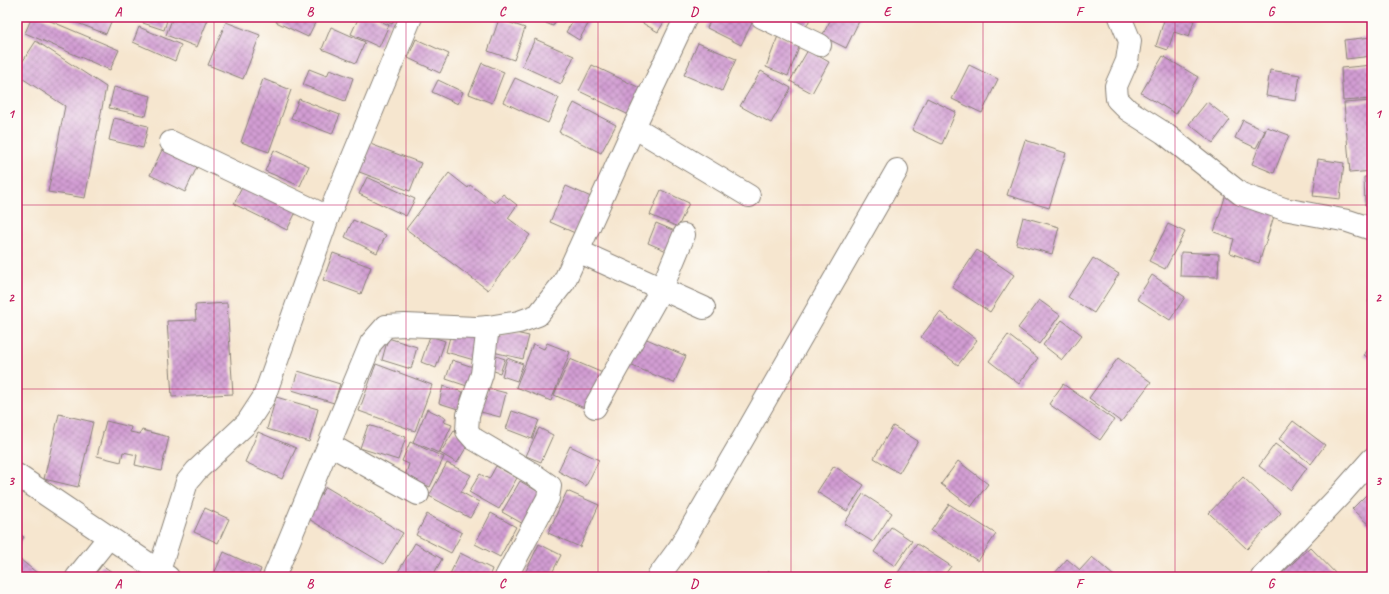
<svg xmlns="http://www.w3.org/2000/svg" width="1389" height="594" font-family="Caveat,sans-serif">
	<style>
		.building { fill: url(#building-cross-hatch) }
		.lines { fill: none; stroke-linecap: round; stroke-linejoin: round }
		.minor-casing { stroke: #898176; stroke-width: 24 }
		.minor { stroke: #fff; stroke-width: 22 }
		.grid { fill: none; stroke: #c2185b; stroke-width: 1; stroke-opacity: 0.55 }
		.neatline { fill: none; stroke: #c2185b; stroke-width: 1.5 }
		.grid-label { font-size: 13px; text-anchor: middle; font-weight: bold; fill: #c2185b }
	</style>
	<defs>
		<pattern id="building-cross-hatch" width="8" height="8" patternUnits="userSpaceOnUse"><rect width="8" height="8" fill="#d29dd3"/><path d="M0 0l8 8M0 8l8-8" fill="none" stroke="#aa7faa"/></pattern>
	</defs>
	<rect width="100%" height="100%" fill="#fdfcf7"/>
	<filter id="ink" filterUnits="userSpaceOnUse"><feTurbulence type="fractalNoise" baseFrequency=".025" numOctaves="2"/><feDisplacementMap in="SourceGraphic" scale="8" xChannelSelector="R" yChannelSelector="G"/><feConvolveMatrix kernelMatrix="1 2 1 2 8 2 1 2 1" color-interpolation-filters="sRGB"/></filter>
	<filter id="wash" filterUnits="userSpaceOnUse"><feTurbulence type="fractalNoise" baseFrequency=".012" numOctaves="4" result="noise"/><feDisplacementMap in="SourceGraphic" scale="16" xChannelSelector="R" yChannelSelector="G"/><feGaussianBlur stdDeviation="0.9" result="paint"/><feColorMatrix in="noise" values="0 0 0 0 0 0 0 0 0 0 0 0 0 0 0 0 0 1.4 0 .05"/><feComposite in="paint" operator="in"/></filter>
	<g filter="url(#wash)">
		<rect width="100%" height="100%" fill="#f6e6cf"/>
		<g id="blocks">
			<!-- building -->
			<g class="building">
				<polygon points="32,17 41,17 119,50 110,70 25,33"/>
				<polygon points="62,17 113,17 106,34"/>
				<polygon points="145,17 168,17 164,30 143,23"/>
				<polygon points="173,17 209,17 197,47 166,35"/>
				<polygon points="278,17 318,17 308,37 276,22"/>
				<polygon points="359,17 372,17 389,25 379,47 351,34"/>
				<polygon points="377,17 395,17 392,24"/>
				<polygon points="507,17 525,17 522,24"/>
				<polygon points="532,17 558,17 553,26"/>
				<polygon points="575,17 592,17 579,40 566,32"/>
				<polygon points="632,17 667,17 658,32"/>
				<polygon points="712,17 744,17 753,21 741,45 707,28"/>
				<polygon points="784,17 811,17 804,31"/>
				<polygon points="832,17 861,17 846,48 822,36"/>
				<polygon points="1165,17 1195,17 1189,37 1174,32 1168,50 1156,46"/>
				<polygon points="499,19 525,28 514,60 488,51"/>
				<polygon points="226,22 260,35 243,79 208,65"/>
				<polygon points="139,27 181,45 175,61 133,42"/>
				<polygon points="331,27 365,42 356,63 322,49"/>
				<polygon points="778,36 800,45 788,76 766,67"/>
				<polygon points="1372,37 1372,56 1346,59 1344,40"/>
				<polygon points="416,39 449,54 440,73 408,58"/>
				<polygon points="535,39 574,56 561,84 522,66"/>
				<polygon points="36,41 106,87 85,198 48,192 65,106 17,75 17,70"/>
				<polygon points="698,43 736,59 722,91 684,75"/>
				<polygon points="808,50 829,62 812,93 790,81"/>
				<polygon points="1163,56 1198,77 1176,114 1141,93"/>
				<polygon points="482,63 504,72 492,103 469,94"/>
				<polygon points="592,65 642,89 629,115 579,91"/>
				<polygon points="969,65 998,79 982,113 952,99"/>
				<polygon points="1372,65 1372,99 1343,101 1341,68"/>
				<polygon points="309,69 327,76 330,69 353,78 345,101 303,85"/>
				<polygon points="1270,70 1300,75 1296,101 1266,96"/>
				<polygon points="761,71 791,88 771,123 740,106"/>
				<polygon points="515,78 559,98 548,123 503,102"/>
				<polygon points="263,79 291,90 269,152 241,142"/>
				<polygon points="438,80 463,92 458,104 432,92"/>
				<polygon points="114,87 151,96 146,116 109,108"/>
				<polygon points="927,98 956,112 942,144 912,130"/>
				<polygon points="299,99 340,115 332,134 291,118"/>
				<polygon points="1372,101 1372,171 1350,173 1344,103"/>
				<polygon points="1207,102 1230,120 1213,143 1189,124"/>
				<polygon points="574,103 616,125 601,153 559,132"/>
				<polygon points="114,118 148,126 143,148 109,140"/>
				<polygon points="1243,120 1265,131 1256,148 1235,138"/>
				<polygon points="1267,127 1289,135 1274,173 1252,164"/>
				<polygon points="1025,140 1066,153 1049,208 1007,195"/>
				<polygon points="365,142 421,163 410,191 354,170"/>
				<polygon points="162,150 197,167 185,192 150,175"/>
				<polygon points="274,150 309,166 300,186 265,171"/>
				<polygon points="1318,159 1344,163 1340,199 1313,196"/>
				<polygon points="449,173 468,188 470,185 495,203 503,194 517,205 508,218 530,235 488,290 406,229"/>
				<polygon points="367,177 415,199 406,216 359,194"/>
				<polygon points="1364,177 1372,177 1372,205 1365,205"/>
				<polygon points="245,181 298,208 287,230 234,204"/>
				<polygon points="566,186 591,197 575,233 550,222"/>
				<polygon points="661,190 689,203 678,227 650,215"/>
				<polygon points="1226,194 1276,210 1259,263 1230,253 1234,239 1214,232"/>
				<polygon points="1023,217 1059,227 1052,254 1016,244"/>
				<polygon points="353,220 386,235 377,253 345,237"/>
				<polygon points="656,223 677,232 669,252 648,243"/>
				<polygon points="1168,224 1185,232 1165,269 1149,261"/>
				<polygon points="977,250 1014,275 990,312 952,287"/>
				<polygon points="1181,252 1219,254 1218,277 1180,276"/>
				<polygon points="333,253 371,267 361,294 323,280"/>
				<polygon points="1093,258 1119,274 1094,313 1068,297"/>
				<polygon points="1152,275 1185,297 1170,320 1137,299"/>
				<polygon points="1372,296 1372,304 1368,302"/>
				<polygon points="1039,300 1060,315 1039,344 1018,328"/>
				<polygon points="227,303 233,394 172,397 167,321 196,320 195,305"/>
				<polygon points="940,312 977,340 958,365 921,337"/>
				<polygon points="1062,320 1082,335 1062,360 1043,345"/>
				<polygon points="452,329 480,336 474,360 446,352"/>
				<polygon points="511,332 529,336 523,359 493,352 497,337"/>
				<polygon points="1008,335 1038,358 1019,384 989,361"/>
				<polygon points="430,336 445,341 436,368 421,362"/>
				<polygon points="642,337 686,356 674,383 625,363"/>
				<polygon points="388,338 417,347 411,369 382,360"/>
				<polygon points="547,343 570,352 551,401 516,387 533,344 544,349"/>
				<polygon points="1372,344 1372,360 1364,355"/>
				<polygon points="493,355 505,359 500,373 488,369"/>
				<polygon points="507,358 523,364 517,381 502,376"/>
				<polygon points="1118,358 1151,382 1121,422 1089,398"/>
				<polygon points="570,359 605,374 589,410 554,395"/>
				<polygon points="452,360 473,367 467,386 446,379"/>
				<polygon points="376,364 432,385 415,431 359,411"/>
				<polygon points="298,371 340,384 334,403 292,390"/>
				<polygon points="1063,384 1114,420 1100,440 1049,404"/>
				<polygon points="443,386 463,392 458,409 439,403"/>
				<polygon points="487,388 506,393 500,417 481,412"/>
				<polygon points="276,397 318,409 309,442 267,429"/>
				<polygon points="427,409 446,418 444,422 452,425 439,453 413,442"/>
				<polygon points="512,411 539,420 532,439 506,429"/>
				<polygon points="59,414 93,422 78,487 44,479"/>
				<polygon points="106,421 131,427 130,432 140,434 142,430 169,437 161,471 135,465 137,455 123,452 121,462 97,456"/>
				<polygon points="1293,421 1325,445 1311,464 1279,439"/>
				<polygon points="368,425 406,437 398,460 360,448"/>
				<polygon points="893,426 918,441 899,473 874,458"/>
				<polygon points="539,428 553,435 541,462 526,456"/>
				<polygon points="454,431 470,441 457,463 440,453"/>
				<polygon points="258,432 296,448 282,479 245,462"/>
				<polygon points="410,442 439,455 438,457 439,455 444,457 430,487 405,476 409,464 402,461"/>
				<polygon points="1275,444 1307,468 1291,490 1259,466"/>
				<polygon points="570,446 599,460 586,486 558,471"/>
				<polygon points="958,461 988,484 971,507 941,484"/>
				<polygon points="447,463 471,475 461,492 479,502 470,518 429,496"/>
				<polygon points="496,466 517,478 499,509 469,492 480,474 489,479"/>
				<polygon points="834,466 864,485 847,511 817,492"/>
				<polygon points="1243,477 1281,513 1247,549 1209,513"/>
				<polygon points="520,481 542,494 525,525 502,512"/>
				<polygon points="326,487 403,533 384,564 307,518"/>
				<polygon points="1372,489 1372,528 1352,509"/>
				<polygon points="567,491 599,505 580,547 548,533"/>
				<polygon points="863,494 892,513 873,542 844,524"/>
				<polygon points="949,504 996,534 978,561 931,531"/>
				<polygon points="205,508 229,519 218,543 194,532"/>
				<polygon points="491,513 516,527 500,557 475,544"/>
				<polygon points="427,514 462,533 451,553 416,535"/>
				<polygon points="891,527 912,541 895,566 874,552"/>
				<polygon points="17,533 24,537 17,547"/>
				<polygon points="415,543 442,559 432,577 407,577 398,572"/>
				<polygon points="539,544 561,555 550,577 523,577"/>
				<polygon points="917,544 951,566 943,577 895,577"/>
				<polygon points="1310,547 1339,577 1280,577 1279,576"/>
				<polygon points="224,552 261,569 258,577 221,577 214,574"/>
				<polygon points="460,553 492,569 489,577 456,577 450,574"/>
				<polygon points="1092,557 1114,576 1113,577 1058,577 1054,574 1067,559 1080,570"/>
				<polygon points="21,560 42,577 17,577 17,566"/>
				<polygon points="102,565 119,577 93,577"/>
				<polygon points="769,571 778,577 764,577"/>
			</g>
		</g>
	</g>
	<g filter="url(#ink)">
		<use href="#blocks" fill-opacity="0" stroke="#898176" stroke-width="1"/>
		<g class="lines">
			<!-- minor casing -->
			<g class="minor-casing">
				<g id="minor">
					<polyline points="762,17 820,45"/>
					<polyline points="1120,17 1130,41 1127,61 1116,86 1117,99 1128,110 1164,133 1241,194 1284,209 1348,221 1372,229"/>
					<polyline points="634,127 749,196"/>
					<polyline points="171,142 328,217"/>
					<polyline points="578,251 704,308"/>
					<polyline points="488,327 482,374 468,415 467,431 474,439 533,474 550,486 548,498 506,577"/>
					<polyline points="595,407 662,288 684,235"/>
					<polyline points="330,445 418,494"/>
					<polyline points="17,475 168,577"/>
					<polyline points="159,571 187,482 196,471 247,423 264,397 328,217 411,17"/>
					<polyline points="77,577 109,537"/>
					<polyline points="274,577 371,343 386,326 405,325 476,328 488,327 519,322 538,315 564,282 634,127 686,17"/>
					<polyline points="658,577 680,547 744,437 897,170"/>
					<polyline points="1262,577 1342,493 1372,459"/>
				</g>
			</g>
			<!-- minor -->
			<use href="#minor" class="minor"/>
		</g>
	</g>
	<!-- grid -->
	<path class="grid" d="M214,17V577M406,17V577M598,17V577M791,17V577M983,17V577M1175,17V577M17,205H1372M17,389H1372"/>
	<!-- margin -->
	<rect width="1389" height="594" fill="none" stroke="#fdfcf7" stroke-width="44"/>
	<rect x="22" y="22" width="1345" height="550" class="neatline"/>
	<g class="grid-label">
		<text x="118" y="16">A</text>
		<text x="310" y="16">B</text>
		<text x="502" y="16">C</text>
		<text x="694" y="16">D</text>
		<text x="887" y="16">E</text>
		<text x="1079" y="16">F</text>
		<text x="1271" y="16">G</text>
		<text x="11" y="118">1</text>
		<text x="1378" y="118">1</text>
		<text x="11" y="302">2</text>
		<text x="1378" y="302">2</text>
		<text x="11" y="485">3</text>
		<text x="1378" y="485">3</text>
		<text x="118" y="588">A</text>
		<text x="310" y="588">B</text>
		<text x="502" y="588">C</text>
		<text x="694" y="588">D</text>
		<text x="887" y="588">E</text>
		<text x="1079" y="588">F</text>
		<text x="1271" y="588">G</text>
	</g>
</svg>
